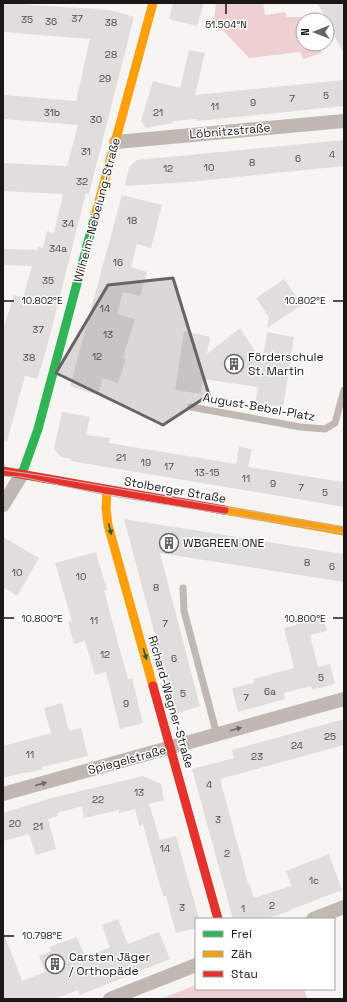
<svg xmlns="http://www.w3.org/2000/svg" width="347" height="1002" font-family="'Space Grotesk',sans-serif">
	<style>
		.green { fill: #efd0d2 }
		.building { fill: #dfdedc }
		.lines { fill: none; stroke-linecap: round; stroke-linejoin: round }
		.lane { stroke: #c1b8b3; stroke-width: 7 }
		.street { stroke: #c1b8b3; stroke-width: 14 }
		.fast { stroke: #30b455; stroke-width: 9 }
		.slow { stroke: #ff9f0a; stroke-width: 9 }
		.jam { stroke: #e5322d; stroke-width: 9 }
		.tram { stroke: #beb9b6; stroke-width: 1 }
		.oneway { fill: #235e33 }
		.oneway2 { fill: #6d6865 }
		.marked { fill: #676564; fill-opacity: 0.2; stroke: #676564; stroke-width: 3; stroke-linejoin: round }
		.ticks { fill: none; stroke: #191817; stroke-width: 1.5 }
		.labels { text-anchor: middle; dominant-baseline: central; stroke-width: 3; stroke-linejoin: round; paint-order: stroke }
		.number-label { font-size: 10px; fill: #4c4a49 }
		.street-label { font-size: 12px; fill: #191817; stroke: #fff }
		.poi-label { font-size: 12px; fill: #191817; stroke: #fff; text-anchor: start }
		.ticks-label { font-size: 10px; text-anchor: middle; fill: #191817; stroke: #fff; stroke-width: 3; stroke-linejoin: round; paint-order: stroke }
	</style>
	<rect width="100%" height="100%" fill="#f7f5f2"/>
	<!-- green -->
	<g class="green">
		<polygon points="216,3 263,3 265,15 285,12 287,17 305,17 306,20 303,20 303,44 317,44 322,53 303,59 300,52 249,58 214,21"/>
		<polygon points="196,985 196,989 304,989 307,999 160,999"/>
	</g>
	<!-- building -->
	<g class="building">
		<polygon points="3,3 110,10 134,17 94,174 89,194 86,193 47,347 37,379 25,376 7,441 3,440 3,329 14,295 23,298 32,266 3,265 3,249 38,250 38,247 43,248 47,231 54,233 63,194 3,191 3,163 67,166 78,125 3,119 3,95 76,101 90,39 3,32"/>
		<polygon points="173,3 204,3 197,26 169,19"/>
		<polygon points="317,3 344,3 344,54 331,30 327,33 327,20"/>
		<polygon points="189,50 205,53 195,95 344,80 344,106 197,121 197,119 173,121 173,123 146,128 141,121 153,81 180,88"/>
		<polygon points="344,140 344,166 189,182 125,186 129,167 137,160"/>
		<polygon points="122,195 162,205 151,248 137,244 131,267 147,272 140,296 123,292 117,314 135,319 123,358 126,359 118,383 103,378 98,395 70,386"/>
		<polygon points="284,279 302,305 267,328 269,317 256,298"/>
		<polygon points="240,328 262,362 267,332 294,337 283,407 255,403 258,387 203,379 201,394 175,390 184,331 210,337 207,354"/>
		<polygon points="62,412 90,417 86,435 110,438 109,443 236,464 239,447 252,449 248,467 344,482 344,507 71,461 71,459 61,457 54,449"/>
		<polygon points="124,519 344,554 344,582 160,553 200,706 176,714"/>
		<polygon points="3,537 39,558 17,596 3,587"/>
		<polygon points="96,552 107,590 104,590 115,632 128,679 132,678 143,723 120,729 106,672 95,675 85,641 74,644 68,622 72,621 55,563"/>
		<polygon points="323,616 327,631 310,635 318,667 330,664 335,684 312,690 311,686 284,693 285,699 238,712 232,688 254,683 254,679 294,668 284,628 296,625 295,618 306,617 307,620"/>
		<polygon points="62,703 69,731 81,728 88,756 42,767 43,769 26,773 26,772 3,778 3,746 51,733 44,708"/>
		<polygon points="344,719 344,745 220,779 248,883 249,883 254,898 291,886 286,871 329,854 342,890 290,910 290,911 266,919 233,919 192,769 234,758 232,750"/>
		<polygon points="143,776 161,784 164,800 149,804 160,840 176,836 199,919 196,919 196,928 176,933 166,896 163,896 143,825 139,826 135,809 119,813 119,810 84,818 82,806 57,813 58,816 48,819 56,849 36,855 29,834 3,841 3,813 52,798"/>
		<polygon points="118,919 128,944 159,932 170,959 80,995 78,990 54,999 3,999 3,934 4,934 22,981 45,972 39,956 51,951 49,947 77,937 85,957 110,947 102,925"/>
	</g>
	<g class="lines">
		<!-- lane -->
		<g class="lane">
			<polyline points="191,407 300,427 325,429 335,423 344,390"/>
			<polyline points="183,588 184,611 217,735"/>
		</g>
		<!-- street -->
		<g class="street">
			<polyline points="116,142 344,121"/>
			<polyline points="3,505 22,474"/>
			<polyline points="3,794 344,699"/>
			<polyline points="313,919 344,907"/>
			<polyline points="110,999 196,965"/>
		</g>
		<!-- fast -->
		<polyline class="fast" points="22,474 38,429 95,216"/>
		<!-- slow -->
		<g class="slow">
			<polyline points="95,216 153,3"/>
			<polyline points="107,490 106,508 108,525 153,686"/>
			<polyline points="224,510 344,531"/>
		</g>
		<!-- jam -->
		<g class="jam">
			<polyline points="3,471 224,510"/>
			<polyline points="153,686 218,919"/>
		</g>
		<!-- tram -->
		<g class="tram">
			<polyline points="3,470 38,475 344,527"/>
			<polyline points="3,476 21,477 106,495 344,533"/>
		</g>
	</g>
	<!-- one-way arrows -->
	<defs><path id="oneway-solid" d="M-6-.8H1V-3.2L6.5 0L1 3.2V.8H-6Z"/></defs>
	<g class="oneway">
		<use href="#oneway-solid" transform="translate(110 529) rotate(75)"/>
		<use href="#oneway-solid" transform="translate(145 654) rotate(74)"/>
	</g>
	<g class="oneway2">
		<use href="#oneway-solid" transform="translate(236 729) rotate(-16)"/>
		<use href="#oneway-solid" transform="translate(41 784) rotate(-15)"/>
	</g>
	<!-- marked area -->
	<path class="marked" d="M173,278L209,395L163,425L56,373L108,285Z"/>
	<!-- ticks -->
	<path class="ticks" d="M226,4V14M4,301H14M333,301H343M4,618H14M333,618H343M4,936H14"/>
	<!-- icons -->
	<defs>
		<g id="building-ring" transform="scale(1)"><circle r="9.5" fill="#fff" stroke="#676564" stroke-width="1.5"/><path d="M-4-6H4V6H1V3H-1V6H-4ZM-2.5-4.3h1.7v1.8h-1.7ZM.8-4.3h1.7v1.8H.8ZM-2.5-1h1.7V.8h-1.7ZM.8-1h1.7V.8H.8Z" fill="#676564"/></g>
	</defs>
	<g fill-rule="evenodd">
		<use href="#building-ring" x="234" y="364"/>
		<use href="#building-ring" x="169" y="543"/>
		<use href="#building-ring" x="55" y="964"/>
	</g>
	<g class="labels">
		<!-- number labels -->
		<g class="number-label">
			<text x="77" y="18">37</text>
			<text x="27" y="19">35</text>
			<text x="51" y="21">36</text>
			<text x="111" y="22">38</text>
			<text x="111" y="54">28</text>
			<text x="105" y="78">29</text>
			<text x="326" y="95">5</text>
			<text x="292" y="98">7</text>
			<text x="253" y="102">9</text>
			<text x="215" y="106">11</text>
			<text x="52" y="112">31b</text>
			<text x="158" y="112">21</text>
			<text x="96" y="119">30</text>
			<text x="86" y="151">31</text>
			<text x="332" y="154">4</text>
			<text x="298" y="158">6</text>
			<text x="252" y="162">8</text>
			<text x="209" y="167">10</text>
			<text x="168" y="168">12</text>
			<text x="82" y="181">32</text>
			<text x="132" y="220">18</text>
			<text x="68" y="223">34</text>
			<text x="58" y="248">34a</text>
			<text x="118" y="262">16</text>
			<text x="48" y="280">35</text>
			<text x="105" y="308">14</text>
			<text x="38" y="329">37</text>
			<text x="108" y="334">13</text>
			<text x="97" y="356">12</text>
			<text x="29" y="357">38</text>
			<text x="121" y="457">21</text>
			<text x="146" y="462">19</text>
			<text x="169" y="466">17</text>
			<text x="207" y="472">13-15</text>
			<text x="246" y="478">11</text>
			<text x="273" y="483">9</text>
			<text x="301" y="487">7</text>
			<text x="325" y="492">5</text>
			<text x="307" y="562">8</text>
			<text x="332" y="566">6</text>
			<text x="17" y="572">10</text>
			<text x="81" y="576">10</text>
			<text x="156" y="587">8</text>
			<text x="94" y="620">11</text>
			<text x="165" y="623">7</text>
			<text x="105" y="654">12</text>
			<text x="174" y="658">6</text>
			<text x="321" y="677">5</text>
			<text x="270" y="691">6a</text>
			<text x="183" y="693">5</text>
			<text x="246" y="697">7</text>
			<text x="126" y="703">9</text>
			<text x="330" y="736">25</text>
			<text x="297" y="745">24</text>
			<text x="30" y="754">11</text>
			<text x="257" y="756">23</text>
			<text x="209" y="784">4</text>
			<text x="139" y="792">13</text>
			<text x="98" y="799">22</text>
			<text x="218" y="819">3</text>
			<text x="15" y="823">20</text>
			<text x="38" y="826">21</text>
			<text x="165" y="848">14</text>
			<text x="227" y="853">2</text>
			<text x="314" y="880">1c</text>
			<text x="272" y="905">2</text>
			<text x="182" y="907">3</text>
			<text x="243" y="908">1</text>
		</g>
		<!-- street labels -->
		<g class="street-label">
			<text transform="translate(230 131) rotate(-5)">Löbnitzstraße</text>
			<text transform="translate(97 210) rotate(-75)">Wilhelm-Nebelung-Straße</text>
			<text transform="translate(259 407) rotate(10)">August-Bebel-Platz</text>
			<text transform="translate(175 490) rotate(10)">Stolberger Straße</text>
			<text transform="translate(171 702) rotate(74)">Richard-Wagner-Straße</text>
			<text transform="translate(127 760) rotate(-15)">Spiegelstraße</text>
		</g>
		<!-- poi labels -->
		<g class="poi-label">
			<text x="248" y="357">Förderschule<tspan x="248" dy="14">St. Martin</tspan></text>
			<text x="183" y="543">WBGREEN ONE</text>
			<text x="69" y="957">Carsten Jäger<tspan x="69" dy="14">/ Orthopäde</tspan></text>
		</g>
	</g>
	<g class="ticks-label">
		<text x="226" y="28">51.504°N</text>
		<text x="305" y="304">10.802°E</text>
		<text x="42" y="304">10.802°E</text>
		<text x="305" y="622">10.800°E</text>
		<text x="42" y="622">10.800°E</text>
		<text x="42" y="939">10.798°E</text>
	</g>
	<!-- border -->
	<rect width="347" height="1002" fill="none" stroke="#191817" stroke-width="8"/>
	<!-- legend -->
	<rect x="195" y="918" width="140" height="72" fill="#ffffff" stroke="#a3a3a2"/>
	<rect x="203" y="931" width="20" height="6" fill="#30b455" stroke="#a3a3a2"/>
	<text x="231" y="938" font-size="12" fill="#191817">Frei</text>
	<rect x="203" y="951" width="20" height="6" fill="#ff9f0a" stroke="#a3a3a2"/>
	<text x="231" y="958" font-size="12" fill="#191817">Zäh</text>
	<rect x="203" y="971" width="20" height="6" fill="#e5322d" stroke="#a3a3a2"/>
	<text x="231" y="978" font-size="12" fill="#191817">Stau</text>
	<!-- north arrow -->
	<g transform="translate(315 32) rotate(270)"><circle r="19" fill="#ffffff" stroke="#a3a3a2"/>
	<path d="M0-3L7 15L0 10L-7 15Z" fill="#676564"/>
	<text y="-6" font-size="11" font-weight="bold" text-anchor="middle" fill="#191817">N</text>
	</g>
</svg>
